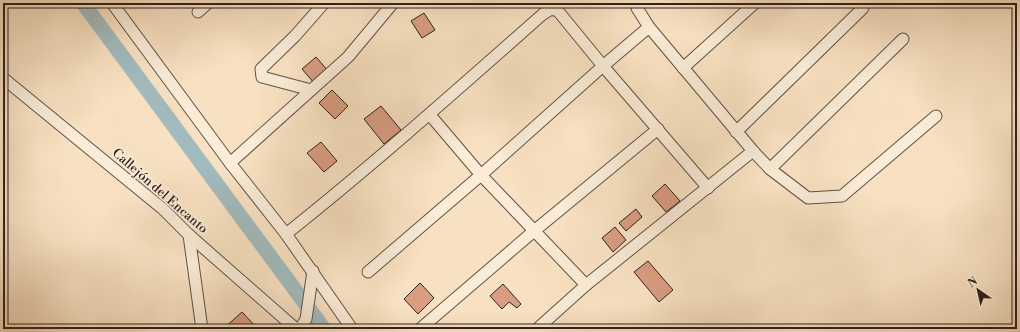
<svg xmlns="http://www.w3.org/2000/svg" width="1020" height="332" font-family="'Libre Bodoni',serif">
	<style>
		.lines { fill: none; stroke-linecap: round; stroke-linejoin: round }
		.canal { stroke: #a2bbbe; stroke-width: 15 }
		.building { fill: #d99d82; stroke: #2f211c }
		.street-casing { stroke: #615146; stroke-width: 13 }
		.street { stroke: #faecd7; stroke-width: 11 }
		.labels { text-anchor: middle; dominant-baseline: central; stroke-width: 3.5; stroke-linejoin: round; paint-order: stroke }
		.street-label { font-size: 13px; fill: #2f211c; stroke: #faecd7 }
	</style>
	<rect width="100%" height="100%" fill="#f8e1c2"/>
	<filter id="stains"><feTurbulence type="fractalNoise" baseFrequency=".005" numOctaves="4"/><feColorMatrix values="0 0 0 0 .2 0 0 0 0 .09 0 0 0 0 .02 0 0 0 .5 -.17"/></filter>
	<radialGradient id="worn" r=".72"><stop offset=".6" stop-color="#630" stop-opacity="0"/><stop offset="1" stop-color="#630" stop-opacity=".3"/></radialGradient>
	<g class="lines">
		<!-- canal -->
		<polyline class="canal" points="83,3 324,329"/>
	</g>
	<!-- building -->
	<g class="building">
		<polygon points="424,13 435,30 422,38 411,21"/>
		<polygon points="316,57 329,72 315,84 302,69"/>
		<polygon points="332,90 348,106 335,119 319,103"/>
		<polygon points="381,106 401,130 384,144 364,119"/>
		<polygon points="321,142 337,161 324,172 307,153"/>
		<polygon points="665,184 680,201 666,212 652,196"/>
		<polygon points="636,209 642,217 626,231 619,223"/>
		<polygon points="615,227 626,240 613,252 602,238"/>
		<polygon points="648,261 673,290 659,302 634,272"/>
		<polygon points="420,283 434,298 418,314 404,299"/>
		<polygon points="503,284 521,304 517,308 509,302 502,309 490,296"/>
		<polygon points="242,312 258,329 223,329"/>
	</g>
	<g class="lines">
		<!-- street casing -->
		<g class="street-casing">
			<g id="street">
				<polyline points="112,3 230,163 286,234 352,329"/>
				<polyline points="639,3 637,8 649,27 753,151 770,169 903,39"/>
				<polyline points="198,12 208,3"/>
				<polyline points="683,68 755,3"/>
				<polyline points="3,78 163,209 189,235 296,329"/>
				<polyline points="311,90 262,77 261,69 295,36 324,3"/>
				<polyline points="430,115 481,175 586,285"/>
				<polyline points="736,132 863,8"/>
				<polyline points="230,163 348,57 393,3"/>
				<polyline points="770,169 808,198 842,196 936,116"/>
				<path d="M286,234C374,164 458,89 543,14L551,9L558,11L603,66L708,188"/>
				<polyline points="189,235 202,329"/>
				<polyline points="368,272 481,175 603,66 649,27"/>
				<polyline points="300,329 306,319 313,271"/>
				<polyline points="420,329 534,231 658,129"/>
				<polyline points="537,329 586,285 753,151"/>
			</g>
		</g>
		<!-- street -->
		<use href="#street" class="street"/>
	</g>
	<g class="labels">
		<!-- street labels -->
		<g class="street-label">
			<text transform="translate(160 191) rotate(41)">Callejón del Encanto</text>
		</g>
	</g>
	<!-- margin -->
	<rect width="1020" height="332" fill="none" stroke="#f8e1c2" stroke-width="16"/>
	<rect x="4" y="4" width="1012" height="324" fill="none" stroke="#2f211c" stroke-width="2"/>
	<rect x="8" y="8" width="1004" height="316" fill="none" stroke="#2f211c"/>
	<!-- north arrow -->
	<g transform="translate(978 290) rotate(326)" stroke="#faecd7" stroke-width="3" paint-order="stroke">
	<path d="M0-3L7 15L0 10L-7 15Z" fill="#2f211c"/>
	<text y="-6" font-size="11" font-weight="bold" text-anchor="middle" fill="#2f211c">N</text>
	</g>
	<rect width="100%" height="100%" filter="url(#stains)"/>
	<rect width="100%" height="100%" fill="url(#worn)"/>
</svg>
